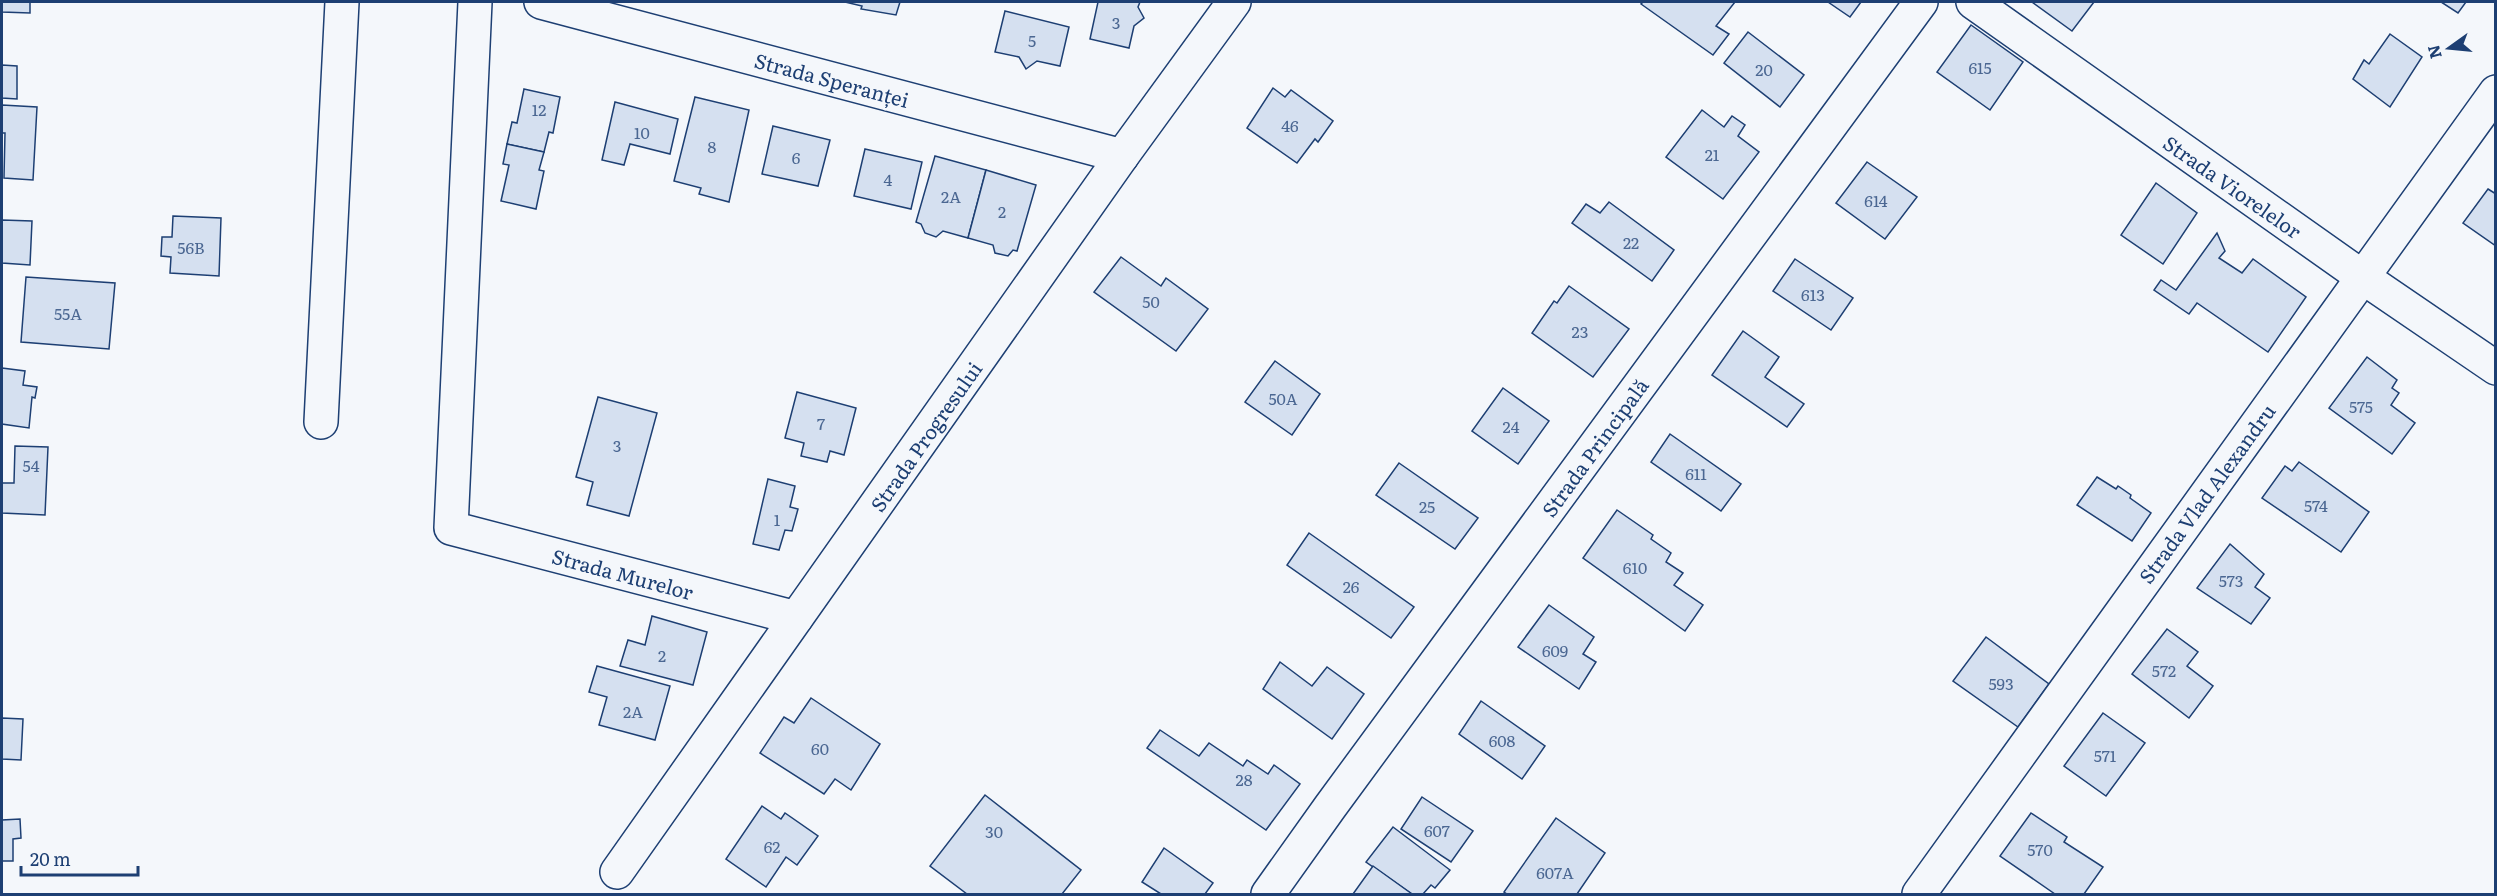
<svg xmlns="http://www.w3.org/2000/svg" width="2497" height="896" font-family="Literata,serif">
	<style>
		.building { fill: #d5e0f0; stroke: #1d3f73; stroke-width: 1.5 }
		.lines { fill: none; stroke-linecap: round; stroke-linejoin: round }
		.minor-casing { stroke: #1d3f73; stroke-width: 36 }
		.major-casing { stroke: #1d3f73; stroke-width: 36 }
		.minor { stroke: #f4f7fb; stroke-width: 33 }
		.major { stroke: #f4f7fb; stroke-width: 33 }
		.labels { text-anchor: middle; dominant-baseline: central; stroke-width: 4.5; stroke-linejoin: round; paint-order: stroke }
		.number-label { font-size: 16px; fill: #4b6792 }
		.street-label { font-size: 20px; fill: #1d3f73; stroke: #f4f7fb }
	</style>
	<rect width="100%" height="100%" fill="#f4f7fb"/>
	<!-- building -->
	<g class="building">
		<polygon points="2,2 30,2 30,13 2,12"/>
		<polygon points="845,2 900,2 896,15 861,9 862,6"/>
		<polygon points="1098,2 1140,2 1138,7 1144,18 1134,26 1129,48 1090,39"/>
		<polygon points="1643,2 1735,2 1716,26 1729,34 1713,55 1641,4"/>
		<polygon points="1828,2 1861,2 1850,17"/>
		<polygon points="2032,2 2094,2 2072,31"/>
		<polygon points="2441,2 2466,2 2458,13"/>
		<polygon points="1005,11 1069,27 1060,66 1037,61 1026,69 1019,57 995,52"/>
		<polygon points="1971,25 2023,62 1990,110 1937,72"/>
		<polygon points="1748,32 1804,75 1780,107 1724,63"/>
		<polygon points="2390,34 2422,57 2390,107 2353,79 2364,60 2369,64"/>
		<polygon points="2,65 17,66 17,99 2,98"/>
		<polygon points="1273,88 1285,97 1291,90 1333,121 1318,142 1315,139 1297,163 1247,128"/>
		<polygon points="524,89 560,97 553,133 549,132 544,152 507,144 512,122 517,123"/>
		<polygon points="695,97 749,110 729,202 699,194 701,188 674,181"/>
		<polygon points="615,102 678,119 670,154 630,144 624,165 602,160"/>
		<polygon points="2,105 37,107 33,180 4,178 5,133 2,133"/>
		<polygon points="1702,110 1724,127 1732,116 1745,125 1738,136 1759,152 1723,199 1666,157"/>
		<polygon points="773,126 830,140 818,186 762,174"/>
		<polygon points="507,144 544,152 539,170 544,171 536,209 501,201 509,165 503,164"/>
		<polygon points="865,149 922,162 911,209 854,196"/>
		<polygon points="935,156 986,170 968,238 943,231 936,237 925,233 921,224 916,222"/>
		<polygon points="1867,162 1917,197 1885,239 1836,203"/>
		<polygon points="986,170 1036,185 1017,251 1013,250 1008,256 995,253 993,245 968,238"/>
		<polygon points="2156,183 2197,213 2163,264 2121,235"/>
		<polygon points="2488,189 2496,194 2496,246 2463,223"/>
		<polygon points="1609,202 1674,250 1652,281 1572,223 1586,204 1600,213"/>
		<polygon points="173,216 221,218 219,276 170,273 171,257 161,256 162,237 172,237"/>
		<polygon points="2,220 32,221 30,265 2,263"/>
		<polygon points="2217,233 2225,251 2219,258 2242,273 2253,259 2306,297 2268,352 2197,303 2189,314 2154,290 2161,280 2176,290"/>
		<polygon points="1121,257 1161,286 1166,278 1208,309 1176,351 1094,292"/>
		<polygon points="1795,259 1853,298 1831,330 1773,291"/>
		<polygon points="26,277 115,283 109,349 21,342"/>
		<polygon points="1569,286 1629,329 1593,377 1532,333 1554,301 1557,303"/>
		<polygon points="1743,331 1779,357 1765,377 1804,404 1787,427 1712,375"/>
		<polygon points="2367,357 2397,380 2392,388 2399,393 2391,405 2415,423 2392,454 2329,408"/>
		<polygon points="1275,361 1320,394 1292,435 1245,402"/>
		<polygon points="2,368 25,371 23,385 37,387 35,398 32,397 29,428 2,424"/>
		<polygon points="1503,388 1549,421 1518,464 1472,431"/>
		<polygon points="797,392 856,408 844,455 830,451 827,462 801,456 804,443 785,438"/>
		<polygon points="598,397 657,413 629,516 587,505 593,482 576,477"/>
		<polygon points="1670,434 1741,484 1721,511 1651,462"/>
		<polygon points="15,446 48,447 45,515 2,513 2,483 14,483"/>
		<polygon points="2299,462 2369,512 2341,552 2262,498 2285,466 2292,471"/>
		<polygon points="1399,463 1478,518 1455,549 1376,495"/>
		<polygon points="2097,477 2116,489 2118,486 2131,495 2130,498 2151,513 2132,541 2077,505"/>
		<polygon points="768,479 795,486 790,507 798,509 792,531 785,530 779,550 753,544"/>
		<polygon points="1617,510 1653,535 1651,539 1671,553 1666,562 1683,573 1674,585 1703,605 1685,631 1583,558"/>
		<polygon points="1309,533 1414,607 1391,638 1287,565"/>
		<polygon points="2230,544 2264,574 2255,587 2270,598 2251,624 2197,588"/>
		<polygon points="1549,605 1594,637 1583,654 1596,662 1579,689 1518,647"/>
		<polygon points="652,616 707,632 693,685 620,666 628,640 645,645"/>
		<polygon points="2167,629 2198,652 2187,666 2213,686 2189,718 2132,674"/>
		<polygon points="1986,637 2049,684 2018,727 1953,681"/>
		<polygon points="1280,662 1312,686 1327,667 1364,694 1332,739 1263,689"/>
		<polygon points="597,666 670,686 655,740 599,725 607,697 589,692"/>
		<polygon points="811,698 880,744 851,790 835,779 824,794 760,753 784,717 794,723"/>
		<polygon points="1481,701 1545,746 1522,779 1459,734"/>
		<polygon points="2103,713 2145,743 2106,796 2064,766"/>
		<polygon points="2,718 23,719 21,760 2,759"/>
		<polygon points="1160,730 1199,756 1209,743 1243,766 1247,760 1268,774 1274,765 1300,784 1266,830 1147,748"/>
		<polygon points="985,795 1081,870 1062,894 967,894 930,866"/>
		<polygon points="1422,797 1473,831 1451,862 1401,829"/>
		<polygon points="762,806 781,819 785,813 818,836 797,865 786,857 766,887 726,859"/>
		<polygon points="2031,813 2067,837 2064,842 2103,867 2084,894 2055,894 2000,856"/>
		<polygon points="1556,818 1605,853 1577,894 1507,894 1504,892"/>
		<polygon points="20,819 21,838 13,839 13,861 2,861 2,820"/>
		<polygon points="1393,827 1450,870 1435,888 1431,885 1423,894 1412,894 1366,862"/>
		<polygon points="1164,848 1213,883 1205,894 1161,894 1142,882"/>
		<polygon points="1373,866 1412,894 1353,894"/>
	</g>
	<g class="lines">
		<!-- minor casing -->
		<g class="minor-casing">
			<g id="minor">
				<polyline points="475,2 451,528 796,618"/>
				<polyline points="541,2 1122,156"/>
				<polyline points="1973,2 2361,276 2496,368"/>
				<polyline points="321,422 342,2"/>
				<polyline points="617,872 1122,156 1234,2"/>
				<polyline points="1919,894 2496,92"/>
			</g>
		</g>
		<!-- major casing -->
		<g class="major-casing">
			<polyline id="major" points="1268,894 1330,807 1921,2"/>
		</g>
		<!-- minor -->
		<use href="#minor" class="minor"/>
		<!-- major -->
		<use href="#major" class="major"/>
	</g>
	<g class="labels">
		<!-- number labels -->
		<g class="number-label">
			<text x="1116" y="22">3</text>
			<text x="1032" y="40">5</text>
			<text x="1980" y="67">615</text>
			<text x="1764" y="69">20</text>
			<text x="539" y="109">12</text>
			<text x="1290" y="125">46</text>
			<text x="642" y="132">10</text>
			<text x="712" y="146">8</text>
			<text x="1712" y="154">21</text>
			<text x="796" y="157">6</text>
			<text x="888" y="179">4</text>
			<text x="951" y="196">2A</text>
			<text x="1876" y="200">614</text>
			<text x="1002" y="211">2</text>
			<text x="1631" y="242">22</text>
			<text x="191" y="247">56B</text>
			<text x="1813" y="294">613</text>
			<text x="1151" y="301">50</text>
			<text x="68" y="313">55A</text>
			<text x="1580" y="331">23</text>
			<text x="1283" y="398">50A</text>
			<text x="2361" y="406">575</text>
			<text x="821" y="423">7</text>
			<text x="1511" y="426">24</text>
			<text x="617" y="445">3</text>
			<text x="31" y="465">54</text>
			<text x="1696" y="473">611</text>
			<text x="2316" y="505">574</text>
			<text x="1427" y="506">25</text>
			<text x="777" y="519">1</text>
			<text x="1635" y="567">610</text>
			<text x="2231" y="580">573</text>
			<text x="1351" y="586">26</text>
			<text x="1555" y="650">609</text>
			<text x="662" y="655">2</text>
			<text x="2164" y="670">572</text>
			<text x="2001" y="683">593</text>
			<text x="633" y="711">2A</text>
			<text x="1502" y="740">608</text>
			<text x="820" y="748">60</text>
			<text x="2105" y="755">571</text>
			<text x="1244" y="779">28</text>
			<text x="1437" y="830">607</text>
			<text x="994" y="831">30</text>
			<text x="772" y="846">62</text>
			<text x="2040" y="849">570</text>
			<text x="1555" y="872">607A</text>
		</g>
		<!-- street labels -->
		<g class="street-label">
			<text transform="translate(832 79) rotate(15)">Strada Speranței</text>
			<text transform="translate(2233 186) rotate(35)">Strada Viorelelor</text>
			<text transform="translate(925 436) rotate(-55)">Strada Progresului</text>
			<text transform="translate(1594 447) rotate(-54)">Strada Principală</text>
			<text transform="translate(2206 493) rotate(-54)">Strada Vlad Alexandru</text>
			<text transform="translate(623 573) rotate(15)">Strada Murelor</text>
		</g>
	</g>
	<!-- border -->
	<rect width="2497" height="896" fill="none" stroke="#1d3f73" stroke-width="6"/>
	<!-- north arrow -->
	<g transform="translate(2449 48) rotate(255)" stroke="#f4f7fb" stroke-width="4.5" paint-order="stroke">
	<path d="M0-4.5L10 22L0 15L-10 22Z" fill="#1d3f73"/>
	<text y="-9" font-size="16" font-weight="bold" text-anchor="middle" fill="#1d3f73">N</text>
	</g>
	<!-- scale -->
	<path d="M21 866v9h117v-9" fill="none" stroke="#1d3f73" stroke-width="3"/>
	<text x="30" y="866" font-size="18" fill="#1d3f73" stroke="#f4f7fb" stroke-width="4.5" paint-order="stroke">20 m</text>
</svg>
